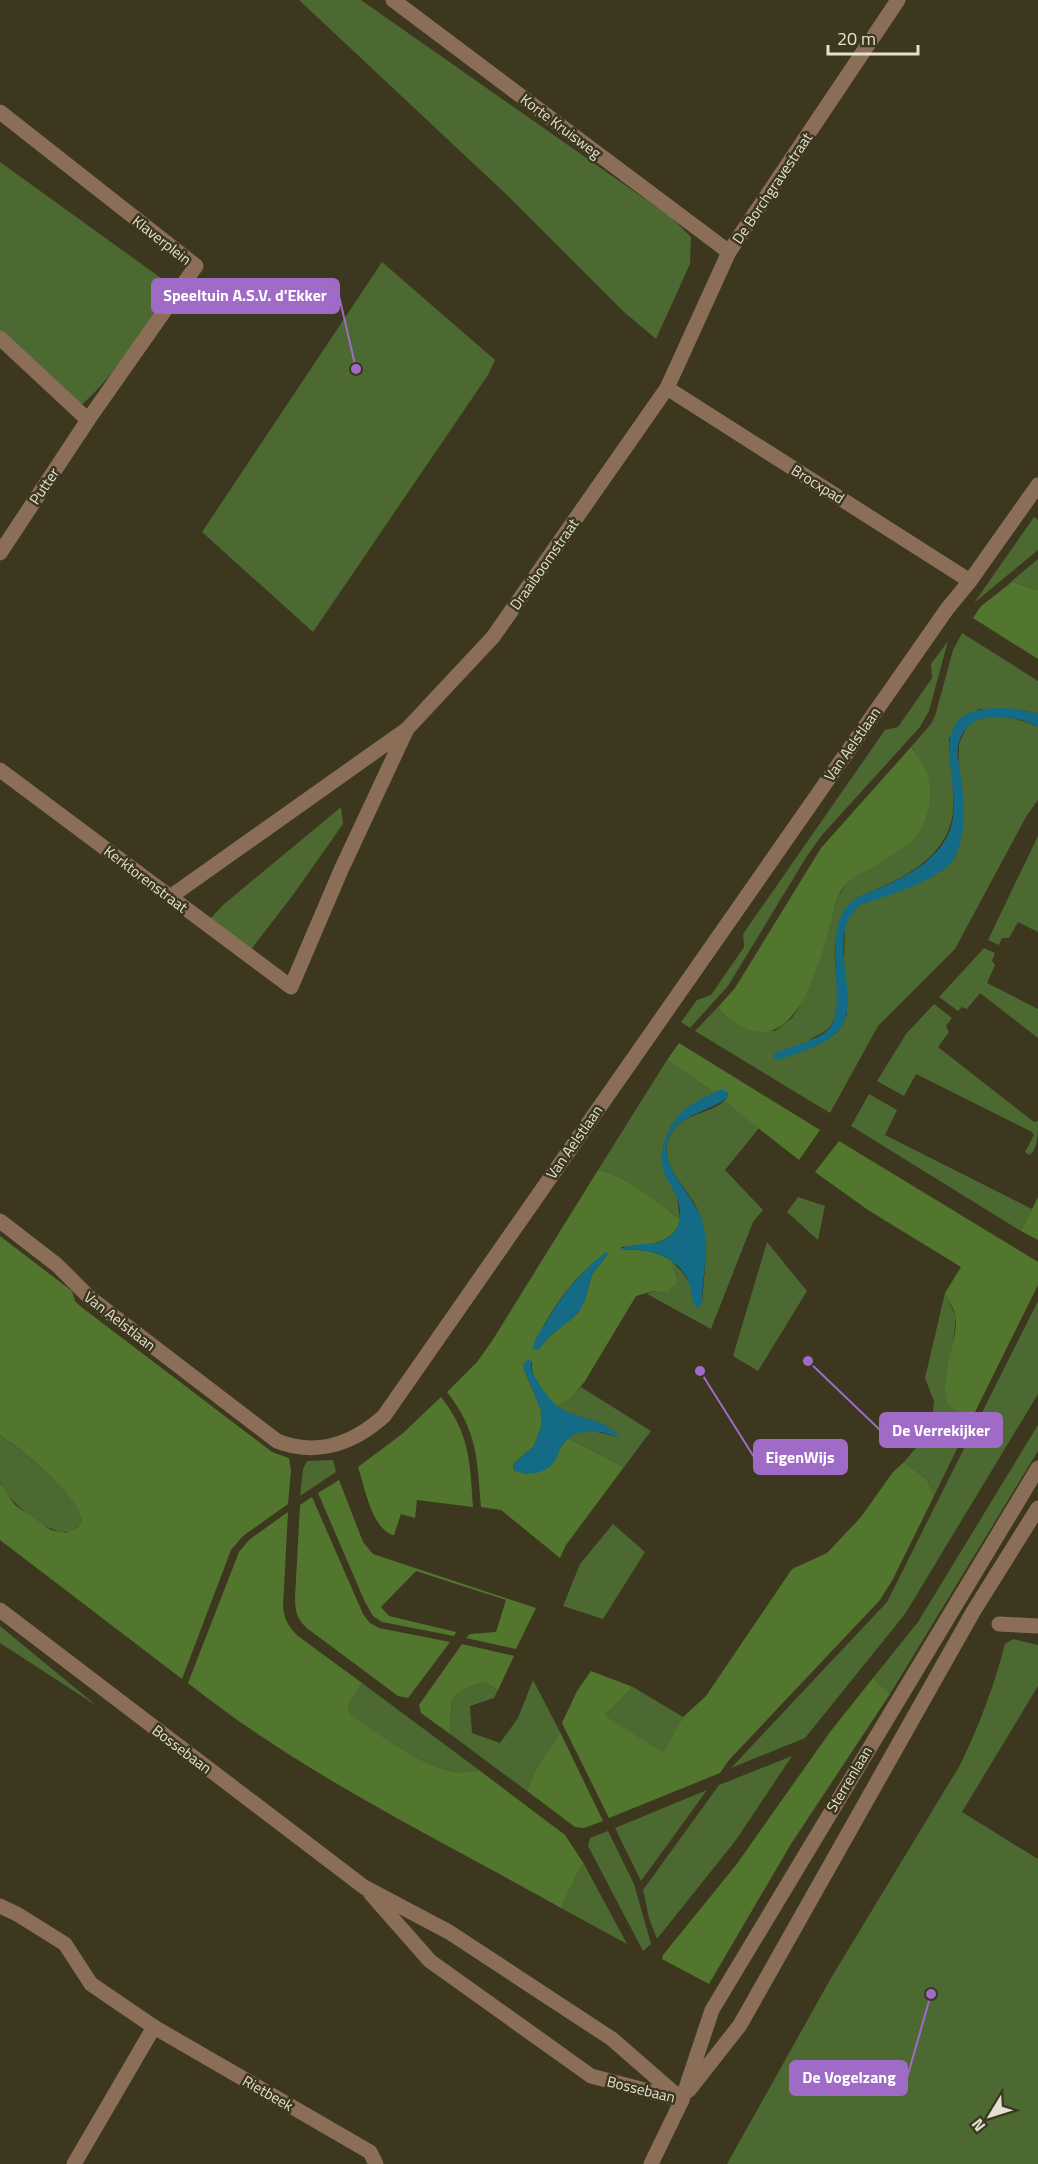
<svg xmlns="http://www.w3.org/2000/svg" width="1038" height="2164" font-family="'Titillium Web',sans-serif">
	<style>
		.green { fill: #4c6932 }
		.forest { fill: #53762f; fill-rule: evenodd }
		.water { fill: #146b85 }
		.lines { fill: none; stroke-linecap: round; stroke-linejoin: round }
		.minor { stroke: #8a6e58; stroke-width: 15 }
		.labels { text-anchor: middle; dominant-baseline: central; stroke-width: 5; stroke-linejoin: round; paint-order: stroke }
		.street-label { font-size: 15px; fill: #e3e0d2; stroke: #3c371e }
		.leader { fill: none; stroke: #9f6bc6; stroke-width: 2 }
		.callout-dot { fill: #9f6bc6; stroke: #3c371e; stroke-width: 2 }
		.callout { fill: #9f6bc6; stroke: #9f6bc6; stroke-width: 2 }
		.callout-label { font-size: 16px; text-anchor: middle; font-weight: bold; fill: #fff }
	</style>
	<rect width="100%" height="100%" fill="#3c371e"/>
	<!-- green -->
	<g class="green">
		<polygon points="299,0 361,0 672,218 691,237 690,264 656,339 624,312 508,196"/>
		<path d="M0,162L172,286C147,327 113,378 77,409L0,340Z"/>
		<polygon points="382,262 495,360 488,375 313,632 202,532"/>
		<polygon points="1034,517 1038,520 1038,550 974,603"/>
		<polygon points="1038,559 1038,590 1012,582 1007,585"/>
		<path d="M962,633L1038,681V714L1017,709H978L949,738C949,763 955,788 953,812C949,852 911,875 877,889C865,894 849,900 844,912C839,923 836,935 835,947C833,971 845,1009 829,1028C824,1033 815,1036 809,1040L837,1033L847,1015L844,959L845,924L851,913L860,905L932,877L956,856L959,744C963,735 966,725 975,720C991,712 1024,719 1038,727V800L1027,815L955,949L878,1026L830,1113L695,1031L718,1007C731,1028 753,1028 775,1031L792,1018L799,1007L818,964L838,897L848,881L883,860L926,769L911,747L931,724L935,716L953,650Z"/>
		<polygon points="948,641 929,711 920,727 822,835 807,856 728,986 690,1028 681,1022 697,1000 711,995 744,947 743,934 885,730 898,727 932,678 931,664"/>
		<polygon points="341,807 343,824 293,895 249,952 208,921 223,905"/>
		<polygon points="1038,836 1038,932 1018,922 1009,938 1002,938 999,945 988,940"/>
		<polygon points="984,948 995,953 992,961 995,965 987,983 1038,1009 1038,1038 980,993 967,1009 962,1007 958,1011 939,997"/>
		<path d="M934,1004L952,1018L946,1026L949,1032L938,1047L1034,1122L1038,1121C1038,1133 1038,1151 1029,1155L1025,1152L1034,1135L1032,1132L916,1074L904,1096L877,1081L906,1034Z"/>
		<path d="M667,1060L715,1093L671,1126L663,1145L664,1171L677,1197L680,1219C655,1201 628,1176 598,1170Z"/>
		<polygon points="869,1094 897,1110 885,1135 1032,1209 1021,1231 851,1126"/>
		<path d="M724,1101L759,1128L725,1170L763,1210L753,1222L711,1329L647,1294L654,1291L667,1293L678,1282L672,1261L683,1273L702,1303C704,1272 711,1237 697,1208C686,1186 655,1160 671,1134C684,1112 708,1115 724,1101Z"/>
		<polygon points="798,1197 825,1206 818,1240 787,1212"/>
		<polygon points="767,1242 807,1291 758,1371 733,1356"/>
		<polygon points="945,1293 956,1317 952,1351 945,1381 958,1412 972,1418 934,1496 927,1480 904,1462 931,1430 934,1401 925,1378"/>
		<polygon points="1038,1301 1038,1394 905,1614 805,1738 731,1768 887,1602"/>
		<path d="M581,1387L651,1431L624,1467L568,1438C589,1423 601,1436 619,1436C603,1418 576,1420 557,1406L572,1398Z"/>
		<polygon points="1038,1425 1038,1451 890,1694 873,1678 918,1622"/>
		<path d="M0,1435C24,1453 78,1491 82,1521C78,1527 75,1531 68,1532C50,1536 4,1499 0,1481C0,1467 0,1449 0,1435Z"/>
		<polygon points="333,1460 336,1472 300,1496 303,1469 307,1461"/>
		<polygon points="613,1524 645,1552 603,1619 563,1606 580,1564"/>
		<polygon points="0,1626 97,1706 0,1643"/>
		<path d="M1013,1639L1038,1645V1686L962,1812L1038,1859V2164H727L831,1978L960,1765C979,1726 994,1686 1005,1644Z"/>
		<path d="M533,1680L560,1732L535,1771L527,1791L450,1734C453,1698 445,1694 484,1682L498,1690L494,1698L470,1706L472,1733L500,1743L518,1718Z"/>
		<path d="M362,1683L479,1770C472,1771 463,1773 456,1772C420,1766 383,1736 352,1717L348,1710L351,1700Z"/>
		<polygon points="633,1687 683,1717 663,1754 603,1715"/>
		<polygon points="792,1756 736,1840 657,1939 649,1918 643,1890 719,1785"/>
		<polygon points="707,1790 641,1881 615,1828"/>
		<polygon points="608,1831 634,1884 651,1944 643,1951 588,1846 590,1838"/>
		<polygon points="584,1864 627,1944 561,1908 577,1874"/>
	</g>
	<!-- forest -->
	<g class="forest">
		<polygon points="1012,582 1038,590 1038,659 973,618 981,606"/>
		<path d="M911,747C916,755 923,762 926,770C934,791 930,817 917,835C909,845 887,858 876,865C860,875 847,878 839,895C835,903 834,913 831,922C821,956 800,1046 751,1030C739,1026 725,1019 718,1007L735,988L821,848Z"/>
		<polygon points="679,1043 820,1130 799,1160 724,1101 727,1098 728,1093 721,1090 715,1093 667,1060"/>
		<path d="M839,1141L1038,1262V1285L972,1418C964,1415 952,1411 948,1403C938,1384 957,1342 956,1319C956,1311 948,1301 945,1293L961,1267L868,1210L815,1172Z"/>
		<path d="M598,1170C628,1176 655,1201 680,1219C674,1247 643,1244 621,1247L622,1250C641,1249 656,1251 672,1261L678,1282L667,1293L654,1291L636,1296L585,1381L572,1398L557,1406C546,1397 530,1377 532,1362L524,1369L541,1410V1426L534,1446L513,1464L514,1470L526,1474L557,1457L560,1448L568,1438L624,1467L566,1545L560,1558L501,1510L481,1507C477,1459 478,1432 447,1392L477,1362L492,1341ZM606,1253L608,1254L592,1274L585,1300L578,1313L550,1336L538,1350L534,1344C552,1308 573,1276 606,1253Z"/>
		<polygon points="1038,1197 1038,1240 1021,1231"/>
		<path d="M0,1236L72,1291L75,1301L80,1306L263,1445L272,1452L289,1458L291,1470L288,1504L243,1536L231,1550L182,1679L0,1540V1483L15,1505L51,1530L66,1533L77,1528L82,1521C78,1493 23,1451 0,1435Z"/>
		<path d="M441,1397C470,1434 470,1462 473,1507L417,1500L415,1518L401,1514L394,1535H392C371,1526 365,1488 358,1467L402,1434Z"/>
		<polygon points="904,1462 927,1480 934,1496 893,1579 880,1600 729,1760 720,1773 609,1818 562,1723 577,1691 591,1671 633,1687 604,1715 663,1753 683,1717 706,1696 792,1569 827,1553 861,1517 893,1472"/>
		<polygon points="339,1480 363,1542 373,1554 536,1608 516,1649 466,1638 470,1634 496,1632 506,1600 416,1571 381,1607 389,1616 456,1632 454,1636 382,1622 373,1616 365,1602 318,1493"/>
		<path d="M312,1497L363,1614L370,1623L379,1628L450,1642L408,1698L398,1696L308,1629C297,1620 295,1611 295,1598L300,1505Z"/>
		<path d="M288,1512L283,1607C284,1619 289,1628 298,1636L362,1683L351,1700L348,1710L353,1717C383,1736 420,1766 456,1772C463,1773 472,1771 479,1770L565,1835L584,1864L577,1874L561,1908C435,1837 302,1774 188,1683L239,1552L250,1539Z"/>
		<path d="M462,1644L514,1656L498,1690L484,1682C445,1694 453,1698 450,1734L421,1713L419,1705Z"/>
		<polygon points="873,1678 890,1694 791,1844 709,1984 662,1959 663,1955 736,1865 830,1732"/>
		<polygon points="560,1732 603,1821 584,1828 575,1827 527,1791 535,1771"/>
	</g>
	<!-- water -->
	<g class="water">
		<path d="M1001,708L1017,709L1038,714V727C1024,719 1010,717 994,717C969,717 955,736 958,760C959,767 961,775 962,782C964,805 966,834 956,855C945,880 885,896 860,905C821,937 867,1003 837,1032C823,1047 797,1053 778,1060L775,1059L773,1056L775,1053C789,1047 819,1040 829,1029C848,1006 823,943 845,909C853,897 868,893 880,888C907,877 942,857 951,827C965,780 916,707 1001,708Z"/>
		<path d="M719,1090H725L728,1093L727,1098C709,1112 683,1113 670,1135C655,1161 691,1193 701,1217C711,1243 702,1276 702,1303L700,1307L694,1306C692,1299 692,1292 690,1286C681,1256 650,1248 622,1250L620,1249C635,1241 655,1248 669,1237C684,1226 682,1206 674,1191C671,1185 667,1181 665,1175C656,1152 667,1127 683,1111C693,1102 708,1096 719,1090Z"/>
		<path d="M606,1252L608,1254L592,1274L585,1300L580,1310L573,1318L550,1336L538,1350L533,1349C533,1340 540,1332 545,1324C562,1295 579,1273 606,1252Z"/>
		<path d="M528,1359L531,1361C530,1369 534,1375 538,1382C563,1427 589,1408 619,1435L618,1437C601,1431 579,1426 565,1442C560,1446 559,1453 556,1459C547,1474 529,1477 514,1470L513,1464L534,1446L541,1426V1410L524,1369L523,1365Z"/>
	</g>
	<g class="lines">
		<!-- minor -->
		<g class="minor">
			<polyline points="393,0 729,252"/>
			<polyline points="0,112 196,266 88,420 0,553"/>
			<polyline points="0,338 88,420"/>
			<polyline points="667,388 970,581"/>
			<polyline points="0,770 291,987 341,870 406,731"/>
			<polyline points="170,897 407,729 493,637 667,388 729,252 898,0"/>
			<path d="M0,1221L57,1265L90,1298L277,1441C317,1457 354,1443 384,1416L947,609L970,581L1038,485"/>
			<polyline points="0,1610 364,1887 449,1932 612,2039 682,2100"/>
			<polyline points="999,1624 1038,1626"/>
			<polyline points="371,1894 430,1961 591,2076 679,2099"/>
			<polyline points="0,1906 17,1914 65,1944 91,1984 154,2027 370,2152 376,2164"/>
			<polyline points="689,2090 740,2025 973,1612 1038,1508"/>
			<polyline points="74,2164 154,2027"/>
			<polyline points="651,2164 682,2100 712,2010 1038,1468"/>
		</g>
	</g>
	<g class="labels">
		<!-- street labels -->
		<g class="street-label">
			<text transform="translate(561 126) rotate(37)">Korte Kruisweg</text>
			<text transform="translate(772 188) rotate(-56)">De Borchgravestraat</text>
			<text transform="translate(162 240) rotate(38)">Klaverplein</text>
			<text transform="translate(818 484) rotate(32)">Brocxpad</text>
			<text transform="translate(44 486) rotate(-56)">Putter</text>
			<text transform="translate(544 564) rotate(-55)">Draaiboomstraat</text>
			<text transform="translate(852 744) rotate(-55)">Van Aelstlaan</text>
			<text transform="translate(146 879) rotate(37)">Kerktorenstraat</text>
			<text transform="translate(574 1142) rotate(-55)">Van Aelstlaan</text>
			<text transform="translate(120 1321) rotate(38)">Van Aelstlaan</text>
			<text transform="translate(182 1749) rotate(37)">Bossebaan</text>
			<text transform="translate(849 1779) rotate(-59)">Sterrenlaan</text>
			<text transform="translate(641 2089) rotate(14)">Bossebaan</text>
			<text transform="translate(268 2093) rotate(30)">Rietbeek</text>
		</g>
	</g>
	<!-- callouts -->
	<path class="leader" d="M356 369L339 296M808 1361L880 1430M700 1371L754 1457M931 1994L907 2078"/>
	<g class="callout-dot">
		<circle cx="356" cy="369" r="6"/>
		<circle cx="808" cy="1361" r="6"/>
		<circle cx="700" cy="1371" r="6"/>
		<circle cx="931" cy="1994" r="6"/>
	</g>
	<g class="callout">
		<rect x="152" y="279" width="187" height="34" rx="6"/>
		<rect x="880" y="1413" width="122" height="34" rx="6"/>
		<rect x="754" y="1440" width="93" height="34" rx="6"/>
		<rect x="790" y="2061" width="117" height="34" rx="6"/>
	</g>
	<g class="callout-label">
		<text x="245" y="301">Speeltuin A.S.V. d'Ekker</text>
		<text x="941" y="1436">De Verrekijker</text>
		<text x="800" y="1463">EigenWijs</text>
		<text x="849" y="2083">De Vogelzang</text>
	</g>
	<!-- north arrow -->
	<g transform="translate(990 2116) rotate(232)" stroke="#3c371e" stroke-width="4.5" paint-order="stroke">
	<path d="M0-4.5L10 22L0 15L-10 22Z" fill="#e3e0d2"/>
	<text y="-9" font-size="16" font-weight="bold" text-anchor="middle" fill="#e3e0d2">N</text>
	</g>
	<!-- scale -->
	<path d="M828 45v9h90v-9" fill="none" stroke="#e3e0d2" stroke-width="3"/>
	<text x="837" y="45" font-size="18" fill="#e3e0d2" stroke="#3c371e" stroke-width="4.5" paint-order="stroke">20 m</text>
</svg>
